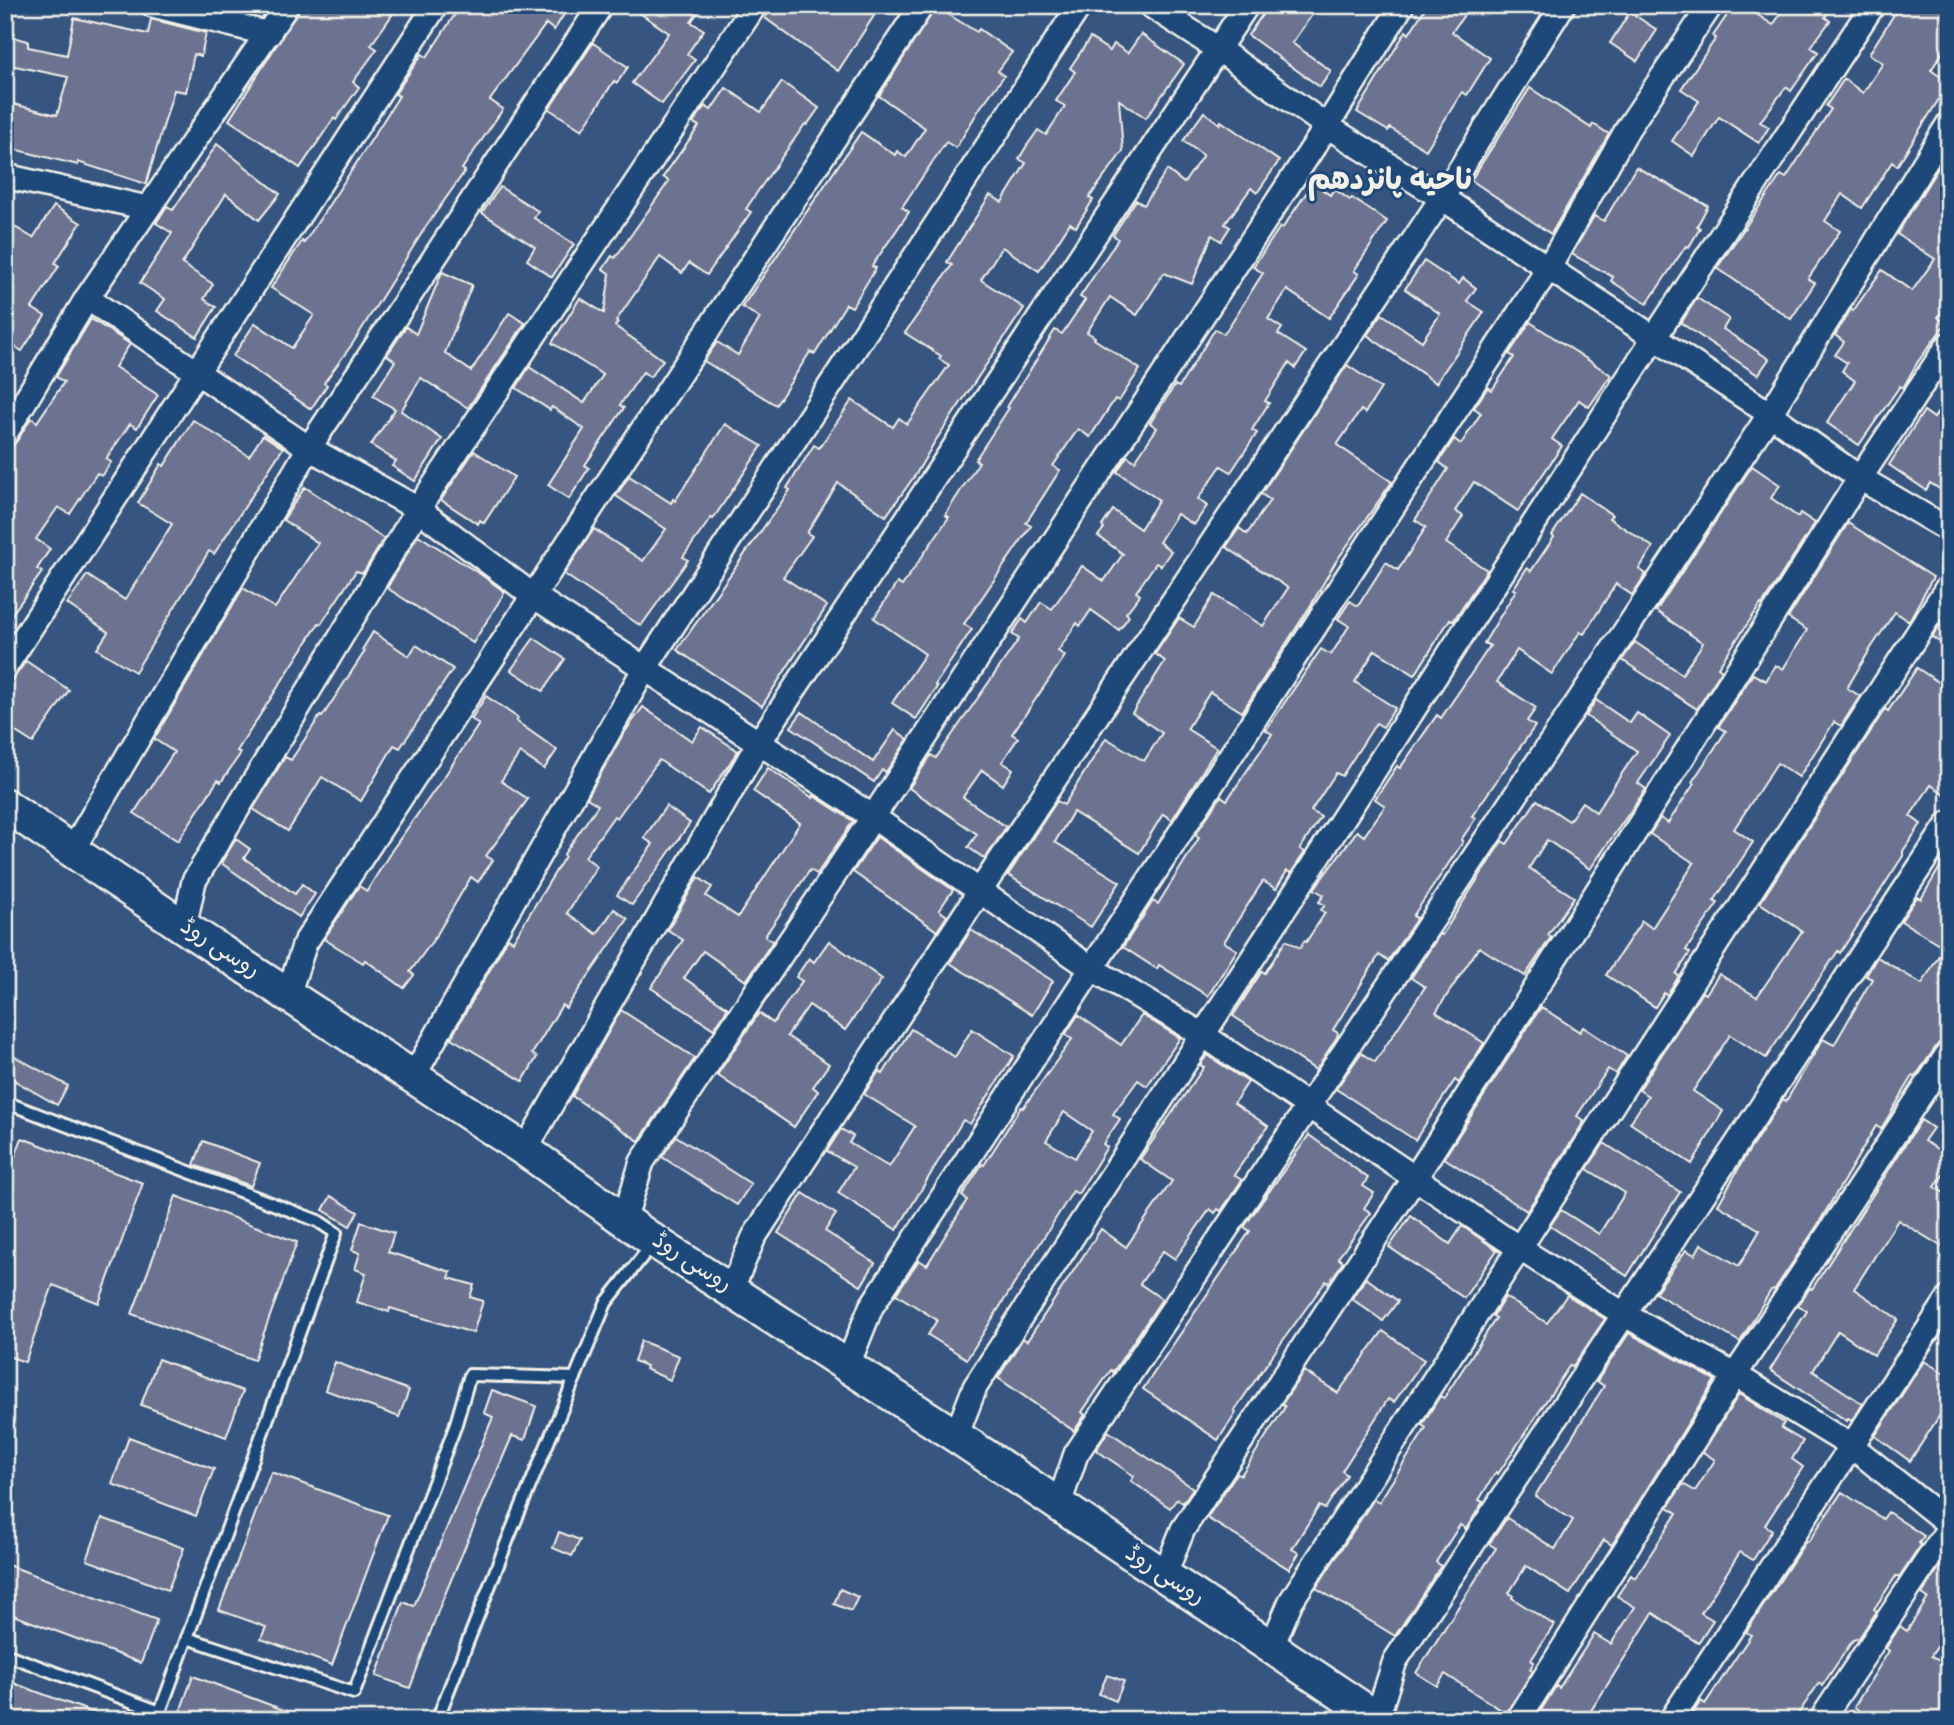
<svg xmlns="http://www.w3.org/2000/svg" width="1954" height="1725" font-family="'Gochi Hand','Playpen Sans Arabic',sans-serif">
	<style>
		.building { fill: #6c7390; stroke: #f4f1e8; stroke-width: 2; fill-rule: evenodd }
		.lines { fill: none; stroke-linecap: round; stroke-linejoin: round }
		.service-casing { stroke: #f4f1e8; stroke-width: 16 }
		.minor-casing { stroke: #f4f1e8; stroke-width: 28 }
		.secondary-casing { stroke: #f4f1e8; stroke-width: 37 }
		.service { stroke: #1f4a7a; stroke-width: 10 }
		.minor { stroke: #1f4a7a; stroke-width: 23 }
		.secondary { stroke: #1f4a7a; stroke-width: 32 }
		.labels { text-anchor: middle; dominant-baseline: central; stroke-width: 6; stroke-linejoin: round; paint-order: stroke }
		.street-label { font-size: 23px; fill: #f4f1e8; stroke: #1f4a7a }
		.district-label { font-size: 30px; font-weight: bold; fill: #f4f1e8; stroke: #1f4a7a }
	</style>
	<rect width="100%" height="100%" fill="#365681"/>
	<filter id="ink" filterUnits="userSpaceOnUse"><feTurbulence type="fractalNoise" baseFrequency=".0143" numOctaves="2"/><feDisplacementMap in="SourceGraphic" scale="14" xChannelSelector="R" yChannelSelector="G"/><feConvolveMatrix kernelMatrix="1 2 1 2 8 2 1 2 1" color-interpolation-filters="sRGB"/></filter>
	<g filter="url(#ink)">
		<!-- building -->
		<g class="building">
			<polygon points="302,5 399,5 371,45 377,49 353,82 359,87 336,120 334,118 300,168 229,120"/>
			<polygon points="461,5 570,5 554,30 546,24 490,100 503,109 462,169 465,171 425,228 353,343 324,383 327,385 311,409 233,356 255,323 292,348 314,315 271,288 302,241 304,243 359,159 399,96 395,94 422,54 427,57"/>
			<polygon points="628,5 703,5 691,22 704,30 687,54 695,60 662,104 632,83 669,33"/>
			<polygon points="774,5 881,5 838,71 765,18"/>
			<polygon points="1269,5 1319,5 1292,43 1331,71 1320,87 1248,35"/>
			<polygon points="1427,5 1471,5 1452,32 1490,58 1467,95 1462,92 1426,150 1390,128 1388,131 1357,112 1406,31 1409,34"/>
			<polygon points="1734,5 1743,5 1773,25 1787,5 1833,5 1825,17 1830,21 1811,47 1818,52 1791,91 1786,87 1760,122 1769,127 1759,143 1719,117 1694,156 1672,141 1699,101 1681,89 1716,38 1713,36"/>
			<polygon points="1900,5 1949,5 1949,43 1931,70 1949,83 1897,166 1892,162 1862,208 1842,194 1825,221 1840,231 1808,279 1815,283 1791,319 1717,268 1781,175 1786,178 1831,109 1826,106 1844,79 1863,93 1883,63 1869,54"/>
			<polygon points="936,7 977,32 979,29 1012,52 998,71 1004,76 980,108 956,148 946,142 902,207 909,212 872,266 876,268 852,307 846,304 815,354 810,352 776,405 704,361 717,342 738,355 760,318 742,307 861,132 895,155 897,151 906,157 925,128 879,96"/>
			<polygon points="1630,12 1657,30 1637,61 1610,43"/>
			<polygon points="74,18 148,34 151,19 206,33 201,56 194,54 186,92 174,90 146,184 78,162 78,165 5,147 5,102 57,115 68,77 5,64 5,35 28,41 28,47 67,55"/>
			<polygon points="1141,34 1184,64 1146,118 1119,100 1123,151 1089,198 1093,200 1076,227 1070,223 1039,271 1002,247 981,280 1024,308 934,443 916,474 886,516 838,483 807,533 812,536 783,577 827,606 762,706 677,650 790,490 787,488 814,445 819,448 852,400 893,427 899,418 907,424 949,365 939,359 941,356 905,333 952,265 947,262 990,195 1002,202 1026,163 1019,159 1026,147 1038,130 1046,135 1065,106 1056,101 1075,72 1070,68 1090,38 1110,51 1114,44 1128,53"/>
			<polygon points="593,43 628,67 617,83 614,81 582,130 549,109"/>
			<polygon points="782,82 819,108 807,125 805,124 758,191 746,209 751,212 707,275 689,263 682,273 660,257 616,321 618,322 615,326 663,360 650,377 643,372 620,405 624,408 585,465 589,468 569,499 548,485 584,429 552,407 550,410 516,388 529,367 584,403 603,375 552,343 580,298 604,313 610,274 603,269 612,256 615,258 669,181 663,177 699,126 693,123 705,106 711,110 726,88 761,112"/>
			<polygon points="1530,88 1591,128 1593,124 1609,134 1551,234 1471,180"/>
			<polygon points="1204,112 1220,124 1221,121 1279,161 1257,193 1251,188 1225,224 1230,227 1221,241 1212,235 1192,284 1164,273 1137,315 1110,297 1087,332 1095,337 1094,339 1140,369 1119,401 1115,399 1090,437 1078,429 1053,466 1060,470 1026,523 1031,526 964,624 972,629 935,685 937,687 916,719 892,703 925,654 874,618 897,583 902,586 949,517 945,515 979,462 975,460 1009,408 1007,407 1055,330 1062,334 1085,300 1080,297 1118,239 1113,235 1136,200 1144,205 1167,170 1184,183 1203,155 1183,141"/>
			<polygon points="217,144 280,194 259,220 226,194 182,264 213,284 204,299 216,307 197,337 157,311 165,299 140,283 172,233 156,223 167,206 173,210"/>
			<polygon points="1949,150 1949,302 1938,317 1946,323 1917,363 1903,388 1900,386 1859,445 1827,423 1855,381 1842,371 1847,363 1835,355 1844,342 1835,335 1851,309 1853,311 1882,270 1912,291 1935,259 1897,234"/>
			<polygon points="1636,167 1708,206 1697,226 1700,228 1689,247 1686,246 1647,304 1611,281 1613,277 1572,254 1594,216 1604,221"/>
			<polygon points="1313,183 1330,195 1334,189 1350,200 1352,198 1387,221 1354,271 1359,274 1329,318 1287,290 1268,319 1282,328 1278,334 1306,352 1295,368 1289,363 1265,401 1269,403 1252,430 1257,433 1231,472 1221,466 1198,499 1207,506 1194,525 1177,514 1159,542 1171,551 1161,566 1156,563 1136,592 1140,595 1126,613 1129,616 1119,630 1091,610 1080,626 1077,623 1058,651 1065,656 1012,734 1018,738 1002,762 1013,769 1003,785 982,770 963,797 1006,827 985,859 968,847 977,834 909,788 931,755 936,758 1019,639 1012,634 1022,619 1027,623 1041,602 1052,609 1082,566 1104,581 1123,554 1098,536 1104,528 1102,526 1113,510 1140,529 1159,500 1117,472 1127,456 1135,461 1157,428 1150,423 1175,385 1179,387 1215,329 1224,334 1263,273 1253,267 1280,227 1282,229"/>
			<polygon points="500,187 538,211 534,218 574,244 552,277 527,260 535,247 482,213"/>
			<polygon points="54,206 81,223 55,263 59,266 32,308 45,316 22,351 5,341 5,221 33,238"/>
			<polygon points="1424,261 1459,284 1463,278 1476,288 1467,301 1484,312 1436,383 1367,335 1382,314 1422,341 1440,314 1405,289"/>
			<polygon points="442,272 472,285 445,353 471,371 509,313 525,323 468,408 421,378 401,411 442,439 415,481 392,466 396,461 371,445 395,409 373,396 395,361 387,355 406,327 416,334"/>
			<polygon points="1697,298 1729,319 1723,329 1769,359 1758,375 1681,323"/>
			<polygon points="91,319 130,344 115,367 158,395 137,428 130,424 106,459 111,462 102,476 97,473 70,514 58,507 36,539 50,549 37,569 42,572 5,624 5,454 17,441 31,418 37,422 64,382 56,377"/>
			<polygon points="1530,322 1611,375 1589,407 1579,400 1552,439 1562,446 1518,511 1474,482 1455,511 1463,516 1446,543 1487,570 1453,621 1450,619 1415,675 1375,650 1355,682 1395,708 1383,727 1376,723 1342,776 1336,773 1311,811 1321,817 1300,849 1305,852 1291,873 1287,871 1276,889 1263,881 1224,942 1237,950 1208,996 1159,965 1157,969 1123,947 1153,901 1158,904 1199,838 1195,835 1221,796 1227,800 1272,734 1266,730 1321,649 1331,655 1349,626 1338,619 1350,601 1358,606 1386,562 1398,570 1426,527 1415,520 1448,469 1439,462 1454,439 1461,444 1481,413 1474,408 1488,387 1492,390 1514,357 1509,354"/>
			<polygon points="1347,365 1381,388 1365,413 1361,410 1337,445 1392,482 1335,563 1311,605 1242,712 1210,692 1187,729 1217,748 1172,820 1163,814 1139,853 1073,812 1055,842 1120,882 1091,927 1008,875 1057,801 1064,805 1106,738 1144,761 1162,733 1132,713 1165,661 1155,654 1179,618 1194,627 1214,595 1263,626 1288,588 1226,547 1239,528 1247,534 1270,500 1261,494"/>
			<polygon points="1949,395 1949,495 1930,483 1926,490 1889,465 1924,411 1934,418"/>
			<polygon points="193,420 249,456 263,435 283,448 214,554 209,551 135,672 97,649 108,632 67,604 87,575 125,600 172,524 138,503 161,464 164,466"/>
			<polygon points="725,424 762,446 713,519 711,518 683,557 688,560 641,626 564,574 594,529 643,561 666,529 616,496 629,476 671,503 673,499 675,501"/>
			<polygon points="474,451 514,477 484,523 480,520 478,524 441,500"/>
			<polygon points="1752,466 1780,485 1771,498 1798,517 1800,513 1815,523 1762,605 1761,604 1718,667 1722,670 1697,709 1622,660 1635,642 1682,674 1703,643 1656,611"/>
			<polygon points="305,487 384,539 363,573 356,571 321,624 319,623 237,751 241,753 221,782 218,780 178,841 134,813 174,752 154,739 243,588 275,608 318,543 283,520"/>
			<polygon points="1580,493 1612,515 1609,518 1653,547 1639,569 1646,574 1632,595 1616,584 1584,634 1580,632 1552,674 1517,650 1497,682 1536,708 1527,721 1535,726 1472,816 1476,818 1461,840 1463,842 1413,916 1417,918 1388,961 1379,955 1333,1030 1338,1033 1337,1037 1316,1070 1233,1016 1262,971 1265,973 1286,940 1300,948 1304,941 1306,942 1325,913 1321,910 1325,905 1319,902 1324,895 1314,889 1357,831 1364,836 1385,806 1375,799 1397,766 1400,768 1437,715 1441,718 1490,646 1484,643 1516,590 1513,589 1527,568 1531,571 1554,537 1552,535"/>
			<polygon points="1848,523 1933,577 1909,621 1895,612 1871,648 1847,688 1860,696 1841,726 1834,722 1799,777 1777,763 1734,829 1753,842 1714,901 1718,903 1686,950 1690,953 1676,974 1679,976 1667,995 1664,993 1655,1007 1606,975 1642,921 1652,928 1694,863 1650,834 1660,818 1668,823 1694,784 1692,782 1726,731 1719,727 1720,724 1753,674 1766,681 1775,665 1783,669 1807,630 1788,618"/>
			<polygon points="418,535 483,576 505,592 473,643 387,588"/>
			<polygon points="1945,617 1949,619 1949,648 1932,637"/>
			<polygon points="373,632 409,656 416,645 453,669 400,748 394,745 361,801 322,777 288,831 253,809 285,757 291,760 320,716 322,717 365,651 362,650"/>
			<polygon points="534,638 565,659 543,691 511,670"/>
			<polygon points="26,661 69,690 33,743 5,725 5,691"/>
			<polygon points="1917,668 1949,689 1949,797 1931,785 1910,816 1921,824 1903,851 1903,856 1840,953 1838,951 1766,1058 1730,1035 1693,1091 1723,1111 1692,1164 1630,1123 1648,1096 1639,1090 1702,992 1706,994 1719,974 1757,997 1802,931 1760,903 1885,709 1888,711"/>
			<polygon points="486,696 518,718 516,721 557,750 544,769 520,753 501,781 528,799 486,856 493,860 478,882 471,877 436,936 410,972 414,975 404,988 365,960 363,963 324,939 359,886 367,891 392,850 444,777 479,724 471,719"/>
			<polygon points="1596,700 1630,723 1637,713 1670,736 1638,783 1646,789 1590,869 1547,840 1529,868 1574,897 1548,935 1551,937 1525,976 1479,947 1436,1012 1484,1043 1459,1083 1455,1080 1415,1140 1336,1089 1361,1053 1375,1062 1425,987 1411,978 1440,934 1442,935 1502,841 1507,844 1537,800 1569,821 1582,802 1596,812 1637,751 1586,716"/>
			<polygon points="643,707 692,741 702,727 738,751 709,794 659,760 617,818 614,816 585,857 597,866 567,913 597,934 614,909 628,919 566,1008 562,1005 532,1054 537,1057 523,1081 451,1038 508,938 513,941 565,856 564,854 598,805 587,798 622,736"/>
			<polygon points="802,712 873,762 895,730 908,739 886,772 882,770 874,782 791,727"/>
			<polygon points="768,768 813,798 814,796 853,821 817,874 810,870 765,936 773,941 746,981 703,951 684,978 728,1008 714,1029 651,988 683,940 668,930 698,877 712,887 706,896 738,917 800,823 753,791"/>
			<polygon points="666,806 690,823 632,905 617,895 653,844 644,838"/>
			<polygon points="877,837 953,890 939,910 947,916 937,931 853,872"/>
			<polygon points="236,839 250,849 244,858 295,894 302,884 315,894 299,917 221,863"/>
			<polygon points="1949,852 1949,1038 1938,1044 1915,1077 1913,1076 1881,1129 1876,1126 1817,1226 1775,1289 1771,1290 1740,1342 1655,1293 1686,1250 1695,1255 1701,1244 1739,1266 1760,1230 1718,1205 1745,1157 1783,1099 1786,1101 1823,1039 1834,1045 1872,979 1866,976 1877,957 1922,984 1944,947 1901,921 1917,897 1921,899"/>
			<polygon points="971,930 1053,981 1032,1015 950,963"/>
			<polygon points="829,941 882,979 845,1030 809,1005 787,1036 829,1064 813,1087 818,1091 794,1127 717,1075 759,1013 773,1023 802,981 796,977 809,958 814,962"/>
			<polygon points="1541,1007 1580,1032 1583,1027 1627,1056 1616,1074 1608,1069 1577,1116 1584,1121 1580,1128 1527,1211 1444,1158"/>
			<polygon points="621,1010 695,1058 639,1141 572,1096"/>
			<path d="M1078,1015L1121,1045L1142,1015L1180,1038L1147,1086L1138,1080L1113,1114L1120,1119L1103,1144L1107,1147L1078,1194L1073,1191L967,1359L928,1335L937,1320L896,1294L919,1260L927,1265L967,1200L962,1196L982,1164L984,1165L1021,1107L1023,1108L1072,1039L1065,1035ZM1064,1112L1092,1131L1075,1158L1046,1141Z"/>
			<polygon points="911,1029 955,1057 972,1029 1014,1056 970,1124 963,1120 897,1230 838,1193 854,1167 827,1151 841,1129 853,1136 849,1143 889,1167 915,1126 864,1094 879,1071 883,1074"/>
			<polygon points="1207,1055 1248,1082 1234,1103 1268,1126 1234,1175 1242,1180 1221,1211 1218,1209 1215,1213 1210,1209 1175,1259 1163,1251 1140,1284 1162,1299 1113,1372 1111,1370 1082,1412 1085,1415 1074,1431 998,1378 1023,1338 1027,1341 1101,1229 1126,1247 1172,1181 1140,1159 1204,1067 1200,1065"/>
			<polygon points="14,1056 68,1086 57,1105 5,1075"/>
			<polygon points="1949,1078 1949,1098 1939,1092"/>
			<polygon points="1921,1120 1933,1128 1924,1141 1949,1156 1949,1166 1935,1187 1949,1196 1949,1251 1898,1220 1854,1289 1898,1319 1874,1355 1838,1331 1813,1371 1863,1404 1851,1421 1848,1419 1847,1421 1770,1370 1807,1311 1798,1305 1810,1288 1812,1289"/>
			<polygon points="1309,1135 1368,1178 1363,1186 1374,1193 1364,1208 1371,1213 1338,1258 1343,1262 1329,1283 1326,1281 1286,1336 1234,1411 1236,1413 1218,1440 1143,1389 1250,1231 1244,1227"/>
			<polygon points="676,1136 751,1184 737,1205 662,1157"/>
			<polygon points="22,1138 143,1183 99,1303 53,1285 25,1362 5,1355 5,1183"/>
			<polygon points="203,1141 260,1163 251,1186 194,1165"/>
			<polygon points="1604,1143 1680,1192 1627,1276 1550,1226 1561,1210 1599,1234 1625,1193 1587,1169"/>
			<polygon points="803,1193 836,1214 825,1231 875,1263 861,1286 778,1233"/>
			<polygon points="176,1196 297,1242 254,1360 132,1314"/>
			<polygon points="331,1196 358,1212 350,1226 323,1210"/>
			<polygon points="1411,1216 1450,1244 1462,1226 1497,1250 1464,1298 1389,1247"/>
			<polygon points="361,1222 394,1233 388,1252 451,1272 449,1278 474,1285 470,1297 483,1301 473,1333 390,1308 389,1312 357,1302 366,1273 355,1269 360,1253 352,1250"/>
			<polygon points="1366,1278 1398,1301 1383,1321 1352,1299"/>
			<polygon points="1567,1295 1605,1319 1573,1366 1570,1365 1498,1474 1496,1472 1479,1500 1483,1502 1466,1529 1460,1525 1436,1562 1441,1566 1395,1636 1316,1588 1374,1499 1379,1502 1426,1428 1422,1425 1440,1396 1444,1398 1496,1318 1493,1316 1505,1297 1547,1323"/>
			<polygon points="1383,1331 1424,1360 1394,1402 1388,1399 1342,1471 1347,1475 1325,1509 1319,1506 1292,1549 1299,1553 1289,1569 1207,1518 1237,1473 1241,1475 1285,1407 1282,1404 1304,1371 1338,1393"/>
			<polygon points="1629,1333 1715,1380 1612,1545 1604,1540 1570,1594 1526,1566 1509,1593 1513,1596 1512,1598 1554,1625 1531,1660 1534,1662 1530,1669 1533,1671 1506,1713 1445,1674 1437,1686 1416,1673 1496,1548 1489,1544 1507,1518 1555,1549 1573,1520 1535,1496 1604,1386 1597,1381"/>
			<polygon points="641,1341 679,1356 670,1380 645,1369 646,1366 634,1361"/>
			<polygon points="158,1359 243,1391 226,1437 141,1405"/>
			<polygon points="1924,1361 1949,1376 1949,1401 1910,1461 1875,1436"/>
			<polygon points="335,1362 409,1390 399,1417 325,1390"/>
			<polygon points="492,1390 536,1406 525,1440 512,1436 440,1606 410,1688 376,1676 403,1602 414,1606 493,1417 484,1413"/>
			<polygon points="1739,1394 1784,1423 1781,1428 1803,1441 1792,1459 1803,1467 1765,1525 1772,1530 1753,1560 1740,1552 1701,1613 1713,1620 1698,1643 1653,1613 1585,1720 1535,1720 1556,1686 1559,1688 1594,1634 1611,1644 1635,1607 1617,1596 1631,1575 1635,1578 1677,1513 1668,1507 1683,1484 1695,1491 1715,1460 1703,1452"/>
			<polygon points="1108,1431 1193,1488 1183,1503 1177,1499 1170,1508 1131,1481 1134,1476 1096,1450"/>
			<polygon points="129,1437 214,1469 196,1516 112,1484"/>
			<polygon points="271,1472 388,1515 332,1665 261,1639 266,1627 219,1610"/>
			<polygon points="1842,1492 1883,1519 1888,1512 1924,1536 1919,1543 1921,1545 1899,1578 1896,1576 1874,1609 1877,1611 1859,1638 1853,1640 1822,1686 1819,1683 1794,1720 1688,1720 1701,1701 1705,1704 1751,1635 1746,1632 1806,1541 1808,1542"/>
			<polygon points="102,1518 184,1548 168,1590 87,1560"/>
			<polygon points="559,1532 580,1540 572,1556 553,1548"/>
			<polygon points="1944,1560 1949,1563 1949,1629 1931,1656 1949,1667 1949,1720 1874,1720 1854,1707 1889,1651 1886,1648 1900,1626 1907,1631 1928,1598 1922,1594"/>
			<polygon points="5,1564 157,1620 141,1663 5,1612"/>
			<polygon points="840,1589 858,1597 851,1611 834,1604"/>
			<polygon points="1107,1675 1124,1681 1116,1701 1099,1694"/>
			<polygon points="193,1676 305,1718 304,1720 177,1720"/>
			<polygon points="5,1680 108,1718 107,1720 5,1720"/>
		</g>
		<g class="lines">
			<!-- service casing -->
			<g class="service-casing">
				<g id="service">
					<polyline points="5,1102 318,1221 336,1233 187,1638"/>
					<polyline points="5,1654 160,1712"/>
					<polyline points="157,1720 187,1638 354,1693 455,1427 470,1375 575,1378"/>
					<polyline points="437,1720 510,1534 606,1303 653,1243"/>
				</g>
			</g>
			<!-- minor casing -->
			<g class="minor-casing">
				<g id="minor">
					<polyline points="153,5 269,34"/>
					<polyline points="1150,5 1218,49 1327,126 1442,198 1770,414 1860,478 1949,530"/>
					<polyline points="5,176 147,208"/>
					<polyline points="87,298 309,448 418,509 532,595 873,817 1091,968 1203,1035 1519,1248 1625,1315 1735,1375 1853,1447 1949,1524"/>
					<polyline points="5,434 87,298 287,5"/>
					<polyline points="5,667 436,5"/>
					<polyline points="73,849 309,448 601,5"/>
					<polyline points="184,927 194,881 418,509 755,5"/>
					<polyline points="288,995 305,943 922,5"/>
					<polyline points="413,1077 645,668 1080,5"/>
					<polyline points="525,1150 758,744 1247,5"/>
					<polyline points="624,1220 642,1162 873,817 1327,126 1402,5"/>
					<polyline points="731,1290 754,1237 980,891 1442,198 1563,5"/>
					<polyline points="847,1367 871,1307 1548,269 1628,128 1711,5"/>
					<polyline points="956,1436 975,1387 1654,338 1873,5"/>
					<polyline points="1058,1507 1076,1454 1770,414 1949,123"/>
					<polyline points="1164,1576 1183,1529 1415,1178 1860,478 1949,344"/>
					<polyline points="1271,1648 1291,1601 1949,585"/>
					<polyline points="1377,1718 1395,1661 1949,823"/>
					<polyline points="1518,1720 1735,1375 1949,1052"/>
					<polyline points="1671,1720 1949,1298"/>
					<polyline points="1821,1720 1949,1528"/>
				</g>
			</g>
			<!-- secondary casing -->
			<g class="secondary-casing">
				<polyline id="secondary" points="5,805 184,927 525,1150 654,1241 956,1436 1380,1720"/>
			</g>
			<!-- service -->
			<use href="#service" class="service"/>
			<!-- minor -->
			<use href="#minor" class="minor"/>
			<!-- secondary -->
			<use href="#secondary" class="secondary"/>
		</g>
	</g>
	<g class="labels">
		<!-- street labels -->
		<g class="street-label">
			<text transform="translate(219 950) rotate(33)">روسی روڈ</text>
			<text transform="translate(691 1264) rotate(33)">روسی روڈ</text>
			<text transform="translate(1164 1577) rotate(33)">روسی روڈ</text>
		</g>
		<!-- district labels -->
		<g class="district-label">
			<text x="1390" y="183">ناحیه پانزدهم</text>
		</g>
	</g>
	<!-- margin -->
	<rect width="1954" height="1725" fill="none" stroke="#1f4a7a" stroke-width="28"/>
	<rect x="14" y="14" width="1926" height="1697" fill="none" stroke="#f4f1e8" stroke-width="2.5" filter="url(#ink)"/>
</svg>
